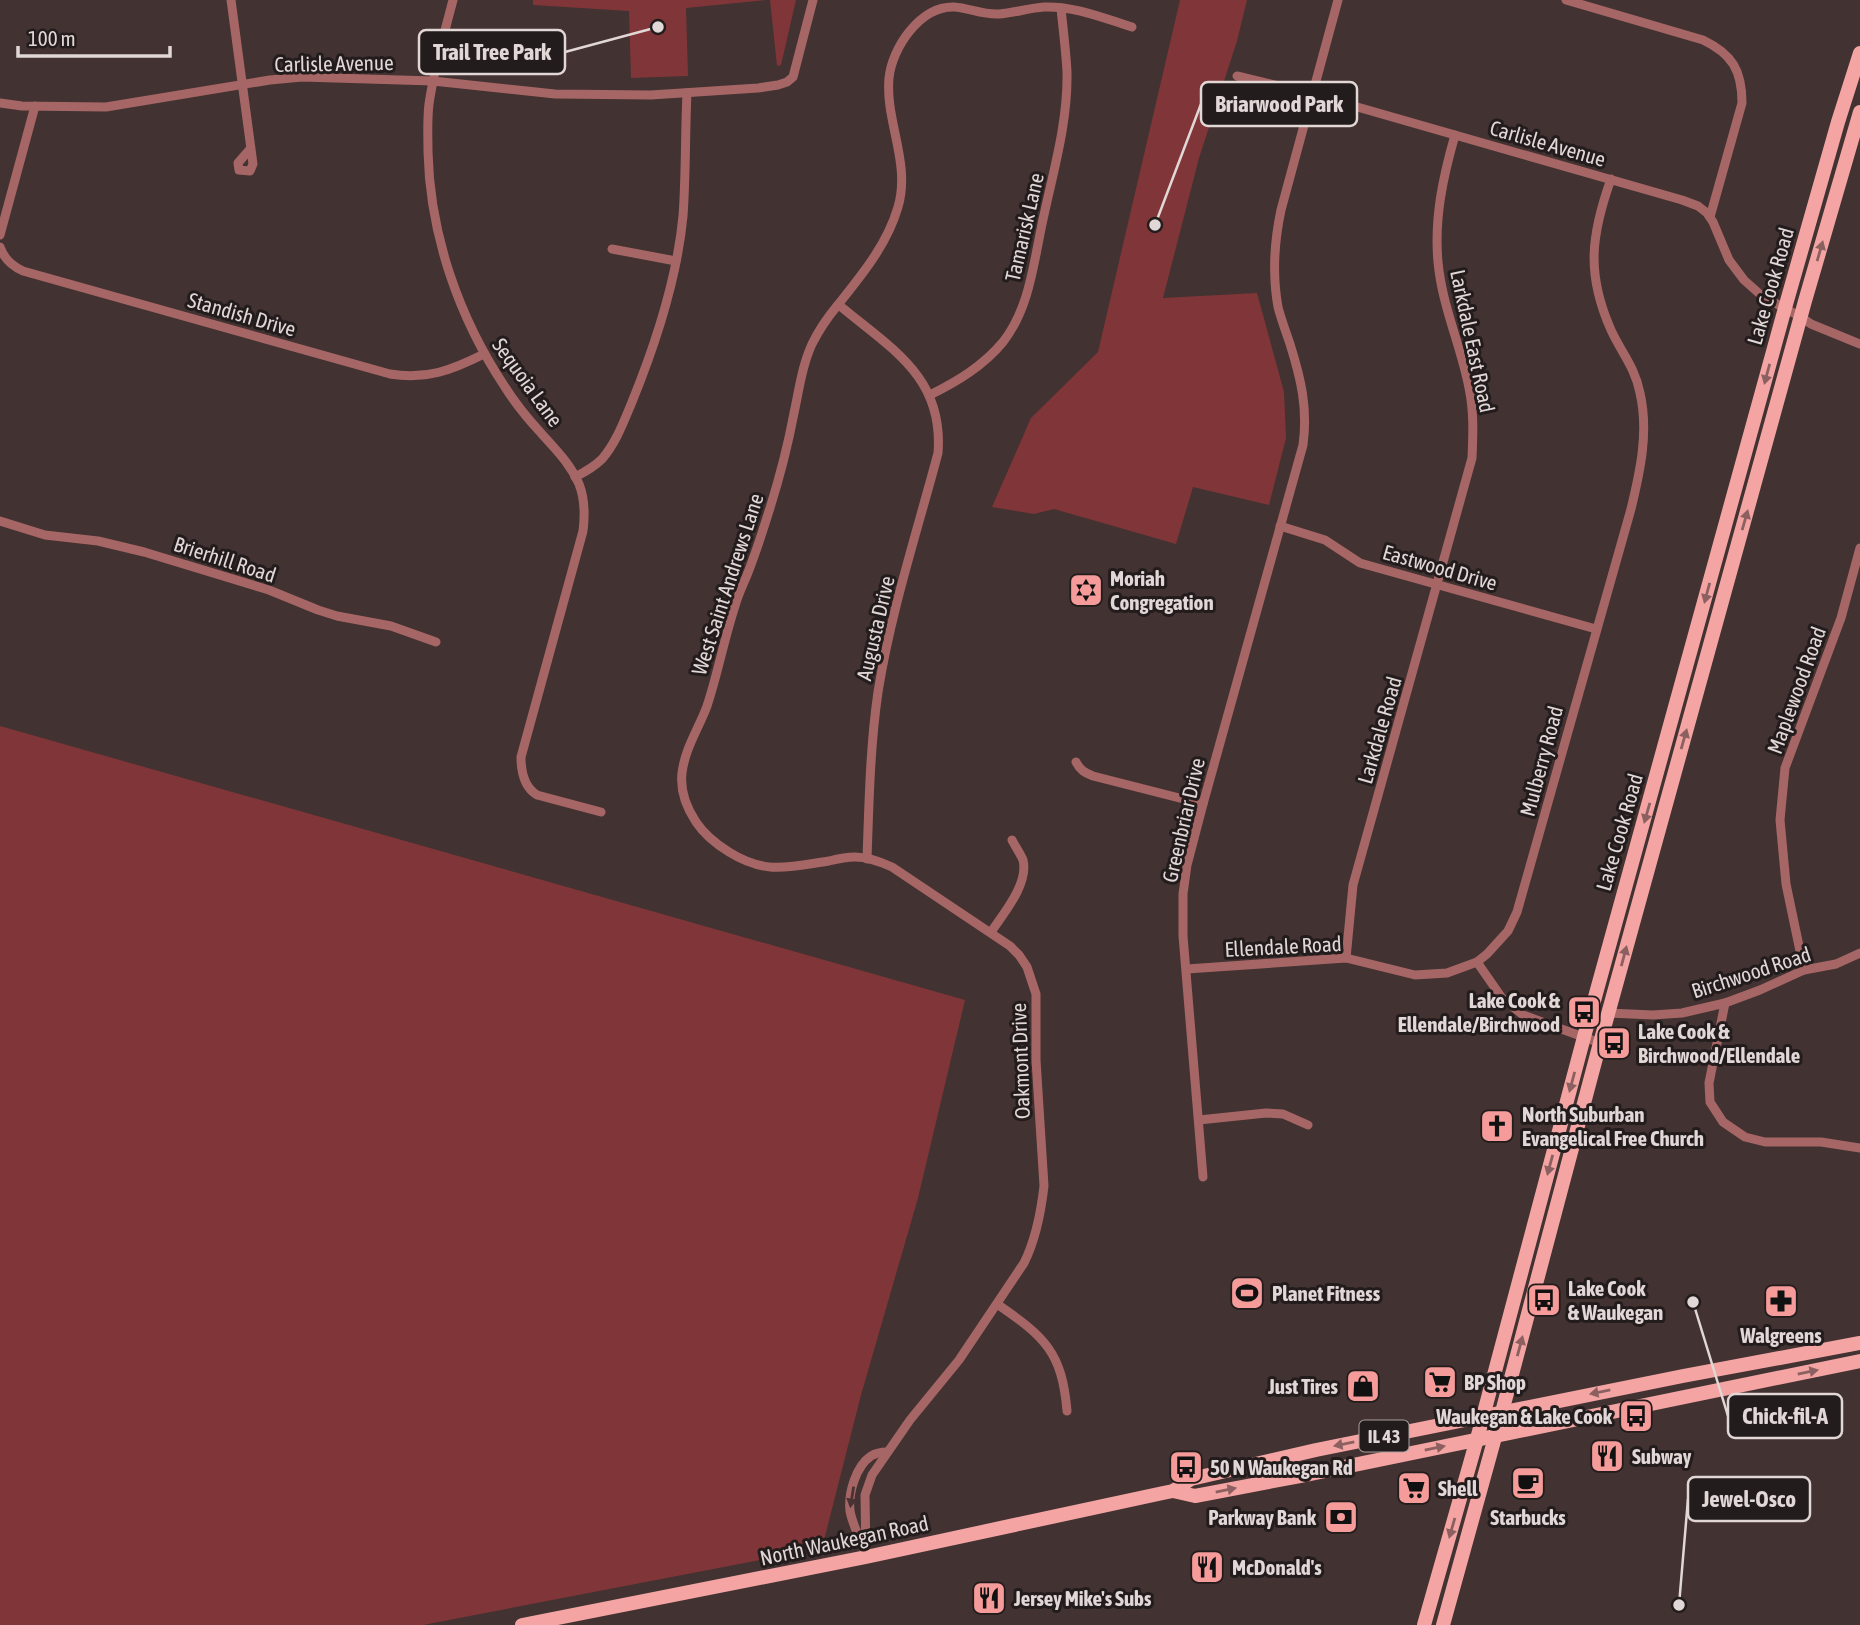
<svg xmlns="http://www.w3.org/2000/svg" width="1860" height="1625" font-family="'Asap Condensed',sans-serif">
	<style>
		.green { fill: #803638 }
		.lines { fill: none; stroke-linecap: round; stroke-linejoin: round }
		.street { stroke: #a66665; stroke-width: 9 }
		.primary { stroke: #f4a5a3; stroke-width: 14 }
		.oneway { fill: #8c6060 }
		.oneway2 { fill: #4a3232 }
		.labels { text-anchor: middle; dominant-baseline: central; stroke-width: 6; stroke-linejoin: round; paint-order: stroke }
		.shield { fill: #231c1c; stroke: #a99f9f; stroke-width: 2 }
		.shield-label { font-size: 19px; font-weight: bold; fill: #e2d7d7 }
		.street-label { font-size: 21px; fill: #e2d7d7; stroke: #231c1c }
		.poi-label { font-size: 21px; font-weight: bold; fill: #e2d7d7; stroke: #231c1c; text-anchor: start }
		.leader { fill: none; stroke: #e2d7d7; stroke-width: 2.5 }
		.callout-dot { fill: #e2d7d7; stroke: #231c1c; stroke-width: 2.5 }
		.callout { fill: #231c1c; stroke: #e2d7d7; stroke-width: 2.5 }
		.callout-label { font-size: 23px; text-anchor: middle; font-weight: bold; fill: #e2d7d7 }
	</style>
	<rect width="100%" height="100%" fill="#423231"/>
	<!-- green -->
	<g class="green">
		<polygon points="533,0 766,0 686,8 688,76 631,78 629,11 533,5"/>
		<polygon points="770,0 796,0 781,65 777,66"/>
		<polygon points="1180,0 1247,0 1237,41 1199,158 1163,298 1257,293 1284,392 1286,438 1269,505 1193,487 1176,544 1054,509 1034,514 992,507 1031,418 1098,352"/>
		<polygon points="0,726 965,1000 918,1198 861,1395 822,1548 423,1625 0,1625"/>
	</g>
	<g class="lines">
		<!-- street -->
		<g class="street">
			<polyline points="231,0 253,164 250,171 239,170 238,163 251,148"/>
			<path d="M453,0C444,34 434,69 429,104C427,120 428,136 428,152C430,235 459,318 505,387C515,403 528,419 541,433C555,449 570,463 579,484C585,499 585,515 583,531L521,757C521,771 524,787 537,795L601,812"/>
			<path d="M1566,0L1703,40C1732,54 1742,70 1742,103L1710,217"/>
			<polyline points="1237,76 1312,94 1682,200 1698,206 1707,213 1713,222 1729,260 1744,280 1762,296 1801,317 1811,324 1860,344"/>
			<polyline points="0,103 22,106 106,107 270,80 302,77 433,81 555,94 651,95 758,88 778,85 787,82 793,77 813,0"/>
			<polyline points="0,235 35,106"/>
			<path d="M0,247C4,259 12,266 23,271L390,374C427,380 452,370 484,354"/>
			<polyline points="612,249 676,261"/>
			<path d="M839,305C890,348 944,376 938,453C917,532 891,611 878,692C870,747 869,803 867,859"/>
			<path d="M930,395C958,381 983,366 1003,342C1031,306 1034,258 1044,215C1054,169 1068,121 1067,72C1066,51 1063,29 1061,8"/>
			<path d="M575,477C585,472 594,467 602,459C616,443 624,421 632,402C656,343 677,280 683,216C686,175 685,134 687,93"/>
			<polyline points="0,521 45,535 98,541 144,552 269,590 318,610 337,616 391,626 436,642"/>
			<polyline points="1280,526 1325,540 1360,563 1596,629"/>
			<path d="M1076,762C1080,770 1085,773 1093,776L1203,804"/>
			<path d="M991,932C1003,914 1029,884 1023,860C1020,853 1015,846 1012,840"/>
			<path d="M1346,958L1353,885L1472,458C1473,435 1474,411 1469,388C1461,346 1442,306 1438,262C1434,218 1443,177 1455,135"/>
			<polyline points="1477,962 1502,998 1523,1015 1600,1043"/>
			<path d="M1187,969L1346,958L1415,975L1447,973L1477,962L1487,954L1508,931L1517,912L1631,509C1640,472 1649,432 1640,393C1635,367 1621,352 1611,330C1586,274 1591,235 1611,179"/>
			<polyline points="1804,970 1786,884 1780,820 1785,768 1841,618 1860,548"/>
			<polyline points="1725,1003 1709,1083 1710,1102 1723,1122 1745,1137 1765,1142 1821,1142 1860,1148"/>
			<polyline points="1608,1013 1653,1015 1682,1013 1725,1003 1760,990 1804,970 1836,964 1860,953"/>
			<polyline points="1199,1120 1266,1113 1283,1114 1308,1125"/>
			<path d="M1203,1177L1183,936V894L1187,865L1203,804L1303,445C1308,408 1301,379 1290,344C1286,332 1281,319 1278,307C1272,274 1274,243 1281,210L1338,0"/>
			<path d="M997,1304C1045,1337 1062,1352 1067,1411"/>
			<path d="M863,1548C859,1536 852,1523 850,1511C848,1493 856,1466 871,1456C876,1453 882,1452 887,1452"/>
			<path d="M866,1557L865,1495L872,1475L910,1420L959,1360L1024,1263C1036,1239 1041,1212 1044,1186L1036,1060V994L1027,967L1019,955L1010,946L892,867C881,862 868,857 855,857C847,857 837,859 829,861C789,867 766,875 729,852C716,844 704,834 696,822C686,807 680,790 682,773C685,748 699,728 707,706C718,673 724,639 735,606C738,595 743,585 747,575C756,553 763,530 770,508C780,476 788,445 794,413C799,390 802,366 812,344C819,330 827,318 837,306C861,276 887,245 898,207C911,163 885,121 889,78C892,48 920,6 954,7C969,8 983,15 999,14C1014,13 1029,8 1044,7C1075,6 1103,18 1132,27"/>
		</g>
		<!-- primary -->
		<g class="primary">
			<polyline points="1173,1491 1195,1496 1300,1476 1860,1361"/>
			<polyline points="522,1625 866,1557 1163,1493 1173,1491 1191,1479 1316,1450 1683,1376 1860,1343"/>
			<polyline points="1424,1625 1477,1439 1584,1037 1785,308 1838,122 1860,53"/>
			<polyline points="1443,1625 1502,1412 1600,1043 1805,301 1860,112"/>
		</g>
	</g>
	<!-- one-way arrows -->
	<defs><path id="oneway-solid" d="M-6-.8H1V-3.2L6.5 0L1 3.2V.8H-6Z" transform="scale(1.75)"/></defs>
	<g class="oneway">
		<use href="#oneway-solid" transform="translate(1820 251) rotate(-74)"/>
		<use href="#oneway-solid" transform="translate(1767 374) rotate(105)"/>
		<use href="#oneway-solid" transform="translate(1745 520) rotate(-74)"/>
		<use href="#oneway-solid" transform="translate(1707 593) rotate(105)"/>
		<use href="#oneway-solid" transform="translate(1684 739) rotate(-74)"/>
		<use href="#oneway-solid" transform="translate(1647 813) rotate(106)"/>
		<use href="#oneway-solid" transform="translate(1624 956) rotate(-75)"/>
		<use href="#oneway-solid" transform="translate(1572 1082) rotate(105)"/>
		<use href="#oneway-solid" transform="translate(1550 1165) rotate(105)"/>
		<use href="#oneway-solid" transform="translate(1520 1346) rotate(-75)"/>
		<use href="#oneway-solid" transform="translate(1808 1372) rotate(-12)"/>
		<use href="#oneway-solid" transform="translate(1600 1392) rotate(169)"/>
		<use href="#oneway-solid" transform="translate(1344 1444) rotate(169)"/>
		<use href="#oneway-solid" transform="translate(1435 1448) rotate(-12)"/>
		<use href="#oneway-solid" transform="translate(1226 1490) rotate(-11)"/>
		<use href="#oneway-solid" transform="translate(1452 1528) rotate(106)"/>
	</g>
	<use class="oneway2" href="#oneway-solid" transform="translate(852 1497) rotate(99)"/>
	<!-- icons -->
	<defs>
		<g id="synagogue-square" transform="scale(1.75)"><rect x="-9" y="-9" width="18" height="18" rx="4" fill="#f59b99" stroke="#231c1c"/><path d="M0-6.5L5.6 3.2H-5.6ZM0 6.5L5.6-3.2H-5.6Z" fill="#111"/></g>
		<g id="bus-square" transform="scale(1.75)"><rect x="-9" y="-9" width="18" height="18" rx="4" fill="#f59b99" stroke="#231c1c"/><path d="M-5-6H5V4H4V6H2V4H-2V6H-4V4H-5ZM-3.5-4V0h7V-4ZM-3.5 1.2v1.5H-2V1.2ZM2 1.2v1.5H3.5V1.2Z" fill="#111"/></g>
		<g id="church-square" transform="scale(1.75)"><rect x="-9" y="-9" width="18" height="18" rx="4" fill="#f59b99" stroke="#231c1c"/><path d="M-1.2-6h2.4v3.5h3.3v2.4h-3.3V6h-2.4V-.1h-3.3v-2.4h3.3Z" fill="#111"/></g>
		<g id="stadium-square" transform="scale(1.75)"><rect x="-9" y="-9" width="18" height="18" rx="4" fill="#f59b99" stroke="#231c1c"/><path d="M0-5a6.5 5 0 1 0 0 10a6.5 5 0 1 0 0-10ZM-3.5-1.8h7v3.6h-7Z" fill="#111"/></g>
		<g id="pharmacy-square" transform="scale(1.75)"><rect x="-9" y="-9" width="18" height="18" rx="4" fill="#f59b99" stroke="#231c1c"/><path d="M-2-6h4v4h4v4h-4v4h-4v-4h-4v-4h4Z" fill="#111"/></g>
		<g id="supermarket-square" transform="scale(1.75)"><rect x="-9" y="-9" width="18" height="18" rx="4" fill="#f59b99" stroke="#231c1c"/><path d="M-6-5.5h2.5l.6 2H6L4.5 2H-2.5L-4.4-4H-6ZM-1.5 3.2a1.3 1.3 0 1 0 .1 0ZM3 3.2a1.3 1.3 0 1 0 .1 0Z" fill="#111"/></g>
		<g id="shop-square" transform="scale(1.75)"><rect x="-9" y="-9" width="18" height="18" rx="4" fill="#f59b99" stroke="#231c1c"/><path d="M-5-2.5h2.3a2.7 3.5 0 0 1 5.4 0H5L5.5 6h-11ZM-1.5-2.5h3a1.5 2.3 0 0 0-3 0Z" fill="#111"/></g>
		<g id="restaurant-square" transform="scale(1.75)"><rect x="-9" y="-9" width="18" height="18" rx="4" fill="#f59b99" stroke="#231c1c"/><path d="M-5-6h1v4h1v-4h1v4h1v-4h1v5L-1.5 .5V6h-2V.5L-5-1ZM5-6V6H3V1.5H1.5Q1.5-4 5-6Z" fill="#111"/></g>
		<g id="cafe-square" transform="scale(1.75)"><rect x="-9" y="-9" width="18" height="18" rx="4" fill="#f59b99" stroke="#231c1c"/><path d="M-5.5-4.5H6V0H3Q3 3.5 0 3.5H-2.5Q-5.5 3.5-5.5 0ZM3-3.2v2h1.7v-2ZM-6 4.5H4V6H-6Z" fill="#111"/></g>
		<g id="bank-square" transform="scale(1.75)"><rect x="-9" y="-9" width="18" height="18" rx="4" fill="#f59b99" stroke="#231c1c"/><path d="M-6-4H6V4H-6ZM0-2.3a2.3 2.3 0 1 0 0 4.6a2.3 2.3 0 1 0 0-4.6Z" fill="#111"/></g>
	</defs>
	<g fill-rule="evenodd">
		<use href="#synagogue-square" x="1086" y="590"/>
		<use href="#bus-square" x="1584" y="1012"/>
		<use href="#bus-square" x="1614" y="1043"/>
		<use href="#church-square" x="1497" y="1126"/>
		<use href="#stadium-square" x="1247" y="1293"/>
		<use href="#bus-square" x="1544" y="1300"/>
		<use href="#pharmacy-square" x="1781" y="1301"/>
		<use href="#supermarket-square" x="1440" y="1382"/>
		<use href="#shop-square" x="1363" y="1386"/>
		<use href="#bus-square" x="1636" y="1416"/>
		<use href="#restaurant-square" x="1607" y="1456"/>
		<use href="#bus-square" x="1186" y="1467"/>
		<use href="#cafe-square" x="1528" y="1483"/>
		<use href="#supermarket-square" x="1414" y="1488"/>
		<use href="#bank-square" x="1341" y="1517"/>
		<use href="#restaurant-square" x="1207" y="1567"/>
		<use href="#restaurant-square" x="989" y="1598"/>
	</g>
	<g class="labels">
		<!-- shield labels -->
		<rect class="shield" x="1359.5" y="1420.5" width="49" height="31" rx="5"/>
		<g class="shield-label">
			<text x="1384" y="1436">IL 43</text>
		</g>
		<!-- street labels -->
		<g class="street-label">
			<text transform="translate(334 63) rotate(-1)">Carlisle Avenue</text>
			<text transform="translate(1548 143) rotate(16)">Carlisle Avenue</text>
			<text transform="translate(1024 227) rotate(-77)">Tamarisk Lane</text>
			<text transform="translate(1770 286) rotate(-74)">Lake Cook Road</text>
			<text transform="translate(242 314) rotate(16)">Standish Drive</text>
			<text transform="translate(1473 341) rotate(78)">Larkdale East Road</text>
			<text transform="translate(528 382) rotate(54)">Sequoia Lane</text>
			<text transform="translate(225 559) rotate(18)">Brierhill Road</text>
			<text transform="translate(1440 567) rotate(16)">Eastwood Drive</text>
			<text transform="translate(727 584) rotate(-72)">West Saint Andrews Lane</text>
			<text transform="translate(875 628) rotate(-77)">Augusta Drive</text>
			<text transform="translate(1796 690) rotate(-70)">Maplewood Road</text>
			<text transform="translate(1379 730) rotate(-74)">Larkdale Road</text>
			<text transform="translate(1541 761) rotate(-75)">Mulberry Road</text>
			<text transform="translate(1183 820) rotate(-77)">Greenbriar Drive</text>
			<text transform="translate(1619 832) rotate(-74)">Lake Cook Road</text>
			<text transform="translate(1283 946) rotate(-3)">Ellendale Road</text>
			<text transform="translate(1751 972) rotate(-18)">Birchwood Road</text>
			<text transform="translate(1020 1061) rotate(-92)">Oakmont Drive</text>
			<text transform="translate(844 1540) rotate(-12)">North Waukegan Road</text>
		</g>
		<!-- poi labels -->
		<g class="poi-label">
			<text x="1110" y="578">Moriah<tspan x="1110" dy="24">Congregation</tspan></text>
			<text x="1560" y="1000" text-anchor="end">Lake Cook &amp;<tspan x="1560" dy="24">Ellendale/Birchwood</tspan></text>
			<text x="1638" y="1031">Lake Cook &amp;<tspan x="1638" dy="24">Birchwood/Ellendale</tspan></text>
			<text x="1522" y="1114">North Suburban<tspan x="1522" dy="24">Evangelical Free Church</tspan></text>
			<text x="1568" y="1288">Lake Cook<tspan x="1568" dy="24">&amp; Waukegan</tspan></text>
			<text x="1272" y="1293">Planet Fitness</text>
			<text x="1781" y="1335" text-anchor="middle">Walgreens</text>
			<text x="1464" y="1382">BP Shop</text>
			<text x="1338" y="1386" text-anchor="end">Just Tires</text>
			<text x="1612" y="1416" text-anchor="end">Waukegan &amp; Lake Cook</text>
			<text x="1632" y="1456">Subway</text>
			<text x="1210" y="1467">50 N Waukegan Rd</text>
			<text x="1438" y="1488">Shell</text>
			<text x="1316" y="1517" text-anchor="end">Parkway Bank</text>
			<text x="1528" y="1517" text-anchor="middle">Starbucks</text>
			<text x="1232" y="1567">McDonald's</text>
			<text x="1014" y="1598">Jersey Mike's Subs</text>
		</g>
	</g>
	<!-- callouts -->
	<path class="leader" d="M658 27L565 52M1155 225L1201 104M1693 1302L1728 1416M1679 1605L1688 1499"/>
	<g class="callout-dot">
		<circle cx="658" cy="27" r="7"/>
		<circle cx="1155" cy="225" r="7"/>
		<circle cx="1693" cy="1302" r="7"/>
		<circle cx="1679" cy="1605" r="7"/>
	</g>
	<g class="callout">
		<rect x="419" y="30" width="146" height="44" rx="7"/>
		<rect x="1201" y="82" width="156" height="44" rx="7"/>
		<rect x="1728" y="1394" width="114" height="44" rx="7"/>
		<rect x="1688" y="1477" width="122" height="44" rx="7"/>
	</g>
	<g class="callout-label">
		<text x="492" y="60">Trail Tree Park</text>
		<text x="1279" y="112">Briarwood Park</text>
		<text x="1785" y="1424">Chick-fil-A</text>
		<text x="1749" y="1507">Jewel-Osco</text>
	</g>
	<!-- scale -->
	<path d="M18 46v10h152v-10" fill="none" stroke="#e2d7d7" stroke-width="3.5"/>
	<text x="28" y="46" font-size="21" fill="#e2d7d7" stroke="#231c1c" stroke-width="5" paint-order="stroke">100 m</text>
</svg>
